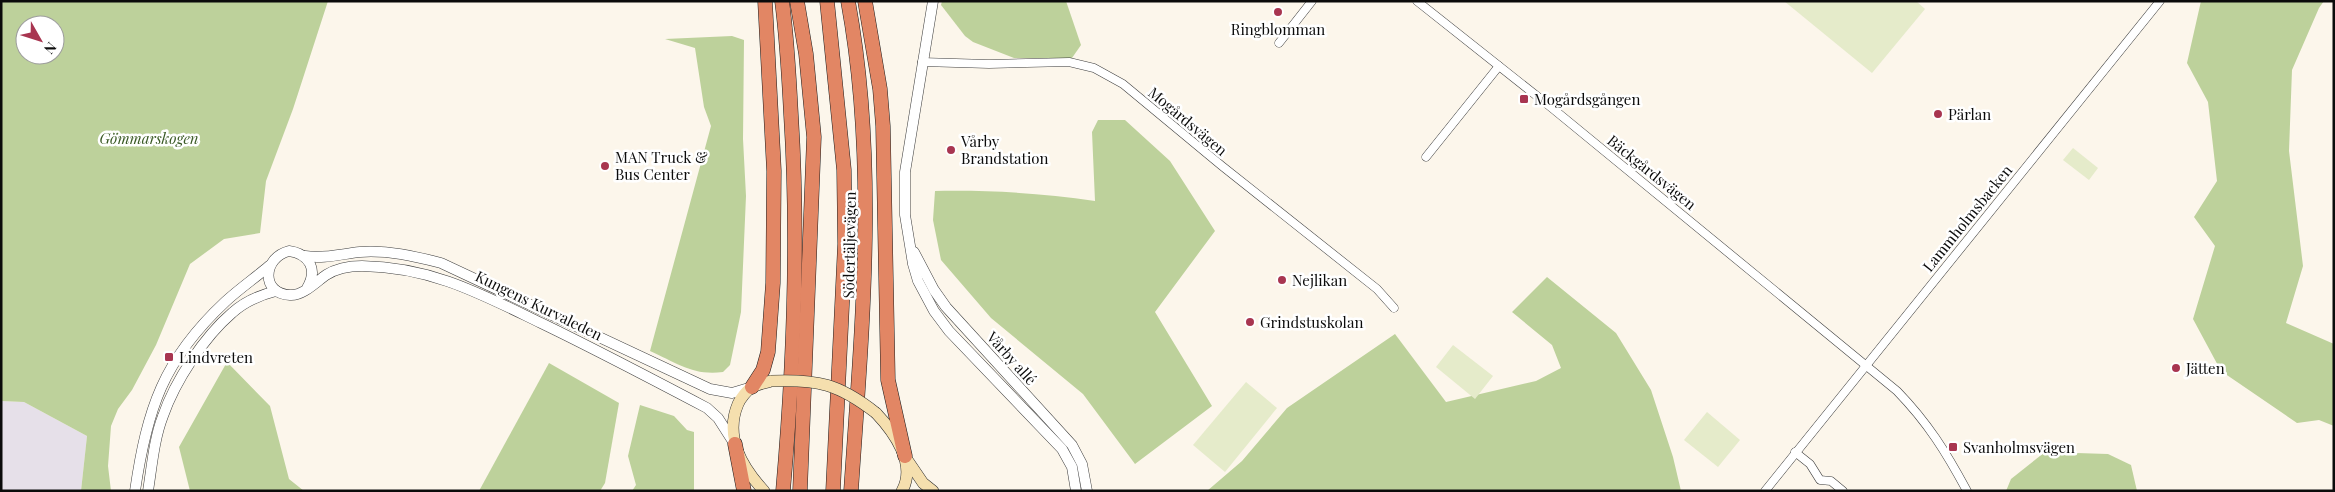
<svg xmlns="http://www.w3.org/2000/svg" width="2335" height="492" font-family="'Playfair Display',serif">
	<style>
		.industrial { fill: #e6e0e9 }
		.forest { fill: #bdd19b; fill-rule: evenodd }
		.pitch { fill: #e5ebca }
		.lines { fill: none; stroke-linecap: round; stroke-linejoin: round }
		.minor-casing { stroke: #3e3e3e; stroke-width: 9 }
		.tertiary-casing { stroke: #3e3e3e; stroke-width: 11 }
		.secondary-casing { stroke: #2d2d2d; stroke-width: 12 }
		.motorway-casing { stroke: #1c1c1c; stroke-width: 15 }
		.minor { stroke: #fff; stroke-width: 8 }
		.tertiary { stroke: #fff; stroke-width: 10 }
		.secondary { stroke: #f5dfae; stroke-width: 11 }
		.motorway { stroke: #e28664; stroke-width: 14 }
		.secondary-bridge-casing { stroke: #2d2d2d; stroke-width: 12; stroke-linecap: butt }
		.secondary-bridge { stroke: #f5dfae; stroke-width: 11 }
		.poi-dot { fill: #a83550; stroke: #fff; stroke-width: 2 }
		.labels { text-anchor: middle; dominant-baseline: central; stroke-width: 5; stroke-linejoin: round; paint-order: stroke }
		.poi-label { font-size: 15px; fill: #0b0b0b; stroke: #fff; text-anchor: start }
		.street-label { font-size: 15px; fill: #0b0b0b; stroke: #fff }
		.park-label { font-size: 15px; font-style: italic; fill: #395924; stroke: #fff }
	</style>
	<rect width="100%" height="100%" fill="#fcf6eb"/>
	<!-- industrial -->
	<polygon class="industrial" points="1,401 24,402 87,436 81,491 1,491"/>
	<!-- forest -->
	<g class="forest">
		<path d="M1,1H328L293,109L266,181L260,233L224,239L190,264L156,345L132,390L118,409L111,426L108,466L111,491H81L87,436L24,402L1,401ZM25,25H55V55H25Z"/>
		<polygon points="942,1 1066,1 1081,45 1072,58 1014,58 973,42 965,36 941,5"/>
		<polygon points="2201,1 2324,1 2319,8 2292,70 2289,151 2303,266 2286,323 2334,344 2334,426 2319,420 2297,423 2221,371 2193,319 2215,246 2194,217 2217,181 2208,102 2187,63"/>
		<path d="M732,36L744,40L743,139L746,196L741,312L730,365L723,372C693,376 677,363 650,351L711,126L704,107L695,48L665,39Z"/>
		<path d="M1098,120H1125L1170,161L1215,231L1155,312L1212,406L1135,464L1083,394L991,318L941,260L933,220L935,191C989,190 1042,193 1095,201L1092,132Z"/>
		<polygon points="1547,277 1616,333 1651,390 1673,457 1681,491 1207,491 1242,461 1287,408 1395,334 1446,402 1536,381 1561,368 1552,345 1512,312"/>
		<polygon points="227,362 270,406 289,479 304,491 190,491 179,447"/>
		<polygon points="549,363 619,403 605,483 600,491 479,491"/>
		<polygon points="640,405 674,416 687,430 694,432 694,491 632,491 636,485 628,456"/>
		<polygon points="2045,452 2108,454 2131,465 2137,491 2006,491 2011,479"/>
	</g>
	<!-- pitch -->
	<g class="pitch">
		<polygon points="1784,1 1916,1 1925,9 1872,73"/>
		<polygon points="2073,148 2098,168 2089,180 2063,160"/>
		<polygon points="1453,345 1493,376 1475,399 1436,367"/>
		<polygon points="1246,382 1277,408 1225,472 1193,445"/>
		<polygon points="1707,412 1740,440 1718,467 1684,440"/>
	</g>
	<g class="lines">
		<!-- minor casing -->
		<g class="minor-casing">
			<g id="minor">
				<path d="M1417,1L1552,108L1897,391C1928,423 1946,452 1967,491"/>
				<polyline points="1279,43 1312,1"/>
				<polyline points="922,62 989,64 1069,62 1094,68 1123,84 1222,166 1377,289 1394,308"/>
				<polyline points="1426,157 1499,66"/>
				<polyline points="1795,452 1810,464 1820,480 1831,481 1843,491"/>
				<polyline points="1765,491 2160,1"/>
			</g>
		</g>
		<!-- tertiary casing -->
		<g class="tertiary-casing">
			<g id="tertiary">
				<polyline points="933,1 905,172 905,215 913,264 918,281 934,311 949,331 1062,449 1072,467 1076,491"/>
				<polyline points="914,252 934,290 946,307 1072,445 1082,464 1087,491"/>
				<path d="M305,256C324,259 341,254 360,252C388,250 414,256 441,263L710,389L732,393L752,387"/>
				<path d="M307,288C318,270 310,254 289,251C262,258 261,294 290,295C303,296 316,282 326,275C337,268 350,266 362,266C432,267 481,294 541,323C597,350 652,379 707,408L718,418L734,443"/>
				<path d="M135,491C147,409 163,360 225,302C239,289 255,278 269,266"/>
				<path d="M148,491C152,466 154,439 163,416C175,381 204,337 232,313C244,302 260,295 276,291"/>
			</g>
		</g>
		<!-- secondary casing -->
		<g class="secondary-casing">
			<g id="secondary">
				<path d="M876,413C894,432 917,464 902,491"/>
				<polyline points="906,458 923,483 933,491"/>
				<path d="M764,491C742,467 724,437 738,404C740,399 747,390 752,387C758,384 765,383 771,381"/>
			</g>
		</g>
		<!-- motorway casing -->
		<g class="motorway-casing">
			<g id="motorway">
				<path d="M782,1C787,39 789,76 791,115C799,240 794,365 783,491"/>
				<polyline points="797,1 806,54 814,137 800,491"/>
				<polyline points="827,1 844,170 845,244 833,491"/>
				<path d="M848,1C878,164 862,327 851,491"/>
				<polyline points="865,1 880,89 883,126 888,380 905,456"/>
				<polyline points="752,387 763,370 768,352 773,283 774,171 765,1"/>
				<polyline points="735,444 744,491"/>
			</g>
		</g>
		<!-- minor -->
		<use href="#minor" class="minor"/>
		<!-- tertiary -->
		<use href="#tertiary" class="tertiary"/>
		<!-- secondary -->
		<use href="#secondary" class="secondary"/>
		<!-- motorway -->
		<use href="#motorway" class="motorway"/>
		<!-- secondary-bridge casing -->
		<g class="secondary-bridge-casing">
			<path id="secondary-bridge" d="M771,381C818,379 839,384 876,413"/>
		</g>
		<!-- secondary-bridge -->
		<use href="#secondary-bridge" class="secondary-bridge"/>
	</g>
	<!-- markers -->
	<g class="poi-dot">
		<circle cx="1278" cy="12" r="5"/>
		<rect x="1519" y="94" width="10" height="10" rx="2.5"/>
		<circle cx="1938" cy="114" r="5"/>
		<circle cx="951" cy="150" r="5"/>
		<circle cx="605" cy="166" r="5"/>
		<circle cx="1282" cy="280" r="5"/>
		<circle cx="1250" cy="322" r="5"/>
		<rect x="164" y="352" width="10" height="10" rx="2.5"/>
		<circle cx="2176" cy="368" r="5"/>
		<rect x="1948" y="442" width="10" height="10" rx="2.5"/>
	</g>
	<g class="labels">
		<!-- poi labels -->
		<g class="poi-label">
			<text x="1278" y="29" text-anchor="middle">Ringblomman</text>
			<text x="1534" y="99">Mogårdsgången</text>
			<text x="1948" y="114">Pärlan</text>
			<text x="961" y="141">Vårby<tspan x="961" dy="17">Brandstation</tspan></text>
			<text x="615" y="157">MAN Truck &amp;<tspan x="615" dy="17">Bus Center</tspan></text>
			<text x="1292" y="280">Nejlikan</text>
			<text x="1260" y="322">Grindstuskolan</text>
			<text x="179" y="357">Lindvreten</text>
			<text x="2186" y="368">Jätten</text>
			<text x="1963" y="447">Svanholmsvägen</text>
		</g>
		<!-- street labels -->
		<g class="street-label">
			<text transform="translate(1188 121) rotate(40)">Mogårdsvägen</text>
			<text transform="translate(1652 172) rotate(39)">Bäckgårdsvägen</text>
			<text transform="translate(1967 218) rotate(-51)">Lammholmsbacken</text>
			<text transform="translate(849 245) rotate(-89)">Södertäljevägen</text>
			<text transform="translate(539 305) rotate(26)">Kungens Kurvaleden</text>
			<text transform="translate(1012 358) rotate(48)">Vårby allé</text>
		</g>
		<!-- park labels -->
		<g class="park-label">
			<text x="149" y="138">Gömmarskogen</text>
		</g>
	</g>
	<!-- border -->
	<rect width="2335" height="492" fill="none" stroke="#0b0b0b" stroke-width="5"/>
	<!-- north arrow -->
	<g transform="translate(40 40) rotate(129)"><circle r="24" fill="#ffffff" stroke="#9d9d9d"/>
	<path d="M0-4L9 19L0 12L-9 19Z" fill="#a83550"/>
	<text y="-8" font-size="14" font-weight="bold" text-anchor="middle" fill="#0b0b0b">N</text>
	</g>
</svg>
